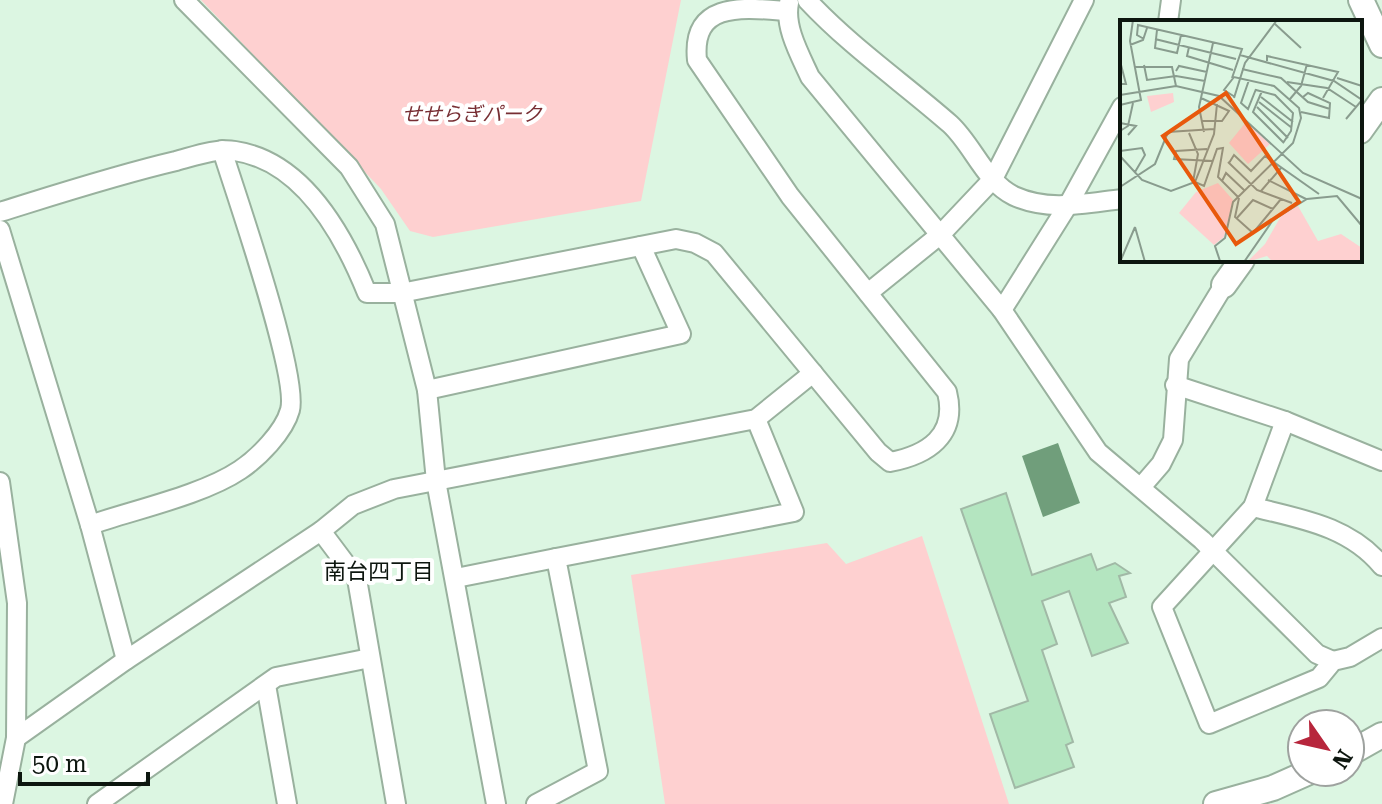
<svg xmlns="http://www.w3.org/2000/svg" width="1382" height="804" font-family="'Roboto Serif','Noto Sans JP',serif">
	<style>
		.green { fill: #fed0d0 }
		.water { fill: #709e7b }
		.building { fill: #b4e5c0; stroke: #a1b9a6; stroke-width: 2 }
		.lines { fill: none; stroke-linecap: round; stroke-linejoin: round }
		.minor-casing { stroke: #99b19e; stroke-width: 22 }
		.tertiary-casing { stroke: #99b19e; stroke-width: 28 }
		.minor { stroke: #fff; stroke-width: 18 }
		.tertiary { stroke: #fff; stroke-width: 24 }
		.labels { text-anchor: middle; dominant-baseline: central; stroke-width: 8; stroke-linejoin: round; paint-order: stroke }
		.park-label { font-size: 20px; font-style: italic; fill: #772e33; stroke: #fff }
		.neighbourhood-label { font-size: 22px; fill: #0d160f; stroke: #fff }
		.inset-road { fill: none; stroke: #899c8e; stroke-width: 2 }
		.view { fill: #e8590c; fill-opacity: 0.15; stroke: #e8590c; stroke-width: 4 }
		.inset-edge { fill: none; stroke: #0d160f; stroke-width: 4 }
	</style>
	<rect width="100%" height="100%" fill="#dcf6e2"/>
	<!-- green -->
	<g class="green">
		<polygon points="201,0 681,0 641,201 433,237 410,231 381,189"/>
		<polygon points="922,536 1009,804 665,804 631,575 827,543 846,564"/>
	</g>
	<!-- water -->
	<polygon class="water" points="1058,443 1080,503 1043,517 1022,456"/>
	<!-- building -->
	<polygon class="building" points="1006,493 1032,575 1091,554 1097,570 1115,563 1130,573 1119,576 1126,597 1109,603 1128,643 1092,656 1069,591 1042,601 1057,644 1042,650 1073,742 1066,745 1074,767 1015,788 990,714 1028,701 961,509"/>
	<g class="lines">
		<!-- minor casing -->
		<g class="minor-casing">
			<g id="minor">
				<polyline points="184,0 349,167 385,224 427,390 436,481 496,804"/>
				<path d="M807,0C851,47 902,82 950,124C973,145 985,182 1014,196C1049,212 1086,203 1122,199"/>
				<path d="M789,3C784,27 800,55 810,77L1002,310L1098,452L1202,540L1317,654L1333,661"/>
				<polyline points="1168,22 1171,0"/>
				<path d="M0,212C58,194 116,175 176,161C195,156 216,148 235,151C303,161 344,236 367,293H401L676,239L695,243L714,253L878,452L890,462C927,455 958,436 947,392L790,196L697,60C691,0 745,8 787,11"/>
				<polyline points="0,230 90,525 126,660"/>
				<polyline points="868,293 941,234 993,179 1084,0"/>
				<polyline points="1002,310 1068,205 1122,107"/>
				<polyline points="1175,385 1285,421 1382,461"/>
				<polyline points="427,390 681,334 641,246"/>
				<polyline points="1285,421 1253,507 1162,607 1209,724 1319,678 1333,661 1350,657 1382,638"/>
				<polyline points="0,482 17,603 16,738 3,804"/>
				<polyline points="1142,486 1161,464 1173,440 1179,359 1224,285"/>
				<path d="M1253,507C1301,519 1349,526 1382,566"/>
				<path d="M90,525C133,510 203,495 240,470C258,458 284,432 290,410C299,376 236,194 222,150"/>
				<polyline points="321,531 357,579 396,804"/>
				<polyline points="456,578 556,558"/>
				<polyline points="266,685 287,804"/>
				<polyline points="16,738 126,660 321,531 353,505 394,489 756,419 813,373"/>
				<polyline points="97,804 276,677 370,658"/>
				<polyline points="536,804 598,771 556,558 794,512 756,419"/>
			</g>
		</g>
		<!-- tertiary casing -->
		<g class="tertiary-casing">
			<g id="tertiary">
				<polyline points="1361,0 1382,45"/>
				<polyline points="1360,131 1382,100"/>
				<polyline points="1224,285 1242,260"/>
				<polyline points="1350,753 1382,735"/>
				<polyline points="1216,804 1273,788 1309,772"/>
			</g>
		</g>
		<!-- minor -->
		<use href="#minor" class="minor"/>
		<!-- tertiary -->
		<use href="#tertiary" class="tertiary"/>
	</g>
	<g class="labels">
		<!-- park labels -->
		<g class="park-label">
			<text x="472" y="114">せせらぎパーク</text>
		</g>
		<!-- neighbourhood labels -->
		<g class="neighbourhood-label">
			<text x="379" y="571">南台四丁目</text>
		</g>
	</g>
	<!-- overview -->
	<g transform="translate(1120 20)">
		<rect width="242" height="242" fill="#dcf6e2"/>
		<path d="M53,73L54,82L31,92L27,76ZM126,102L150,124L128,144L109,123ZM98,163L113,180L104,217L94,225L59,193L76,172ZM178,186L198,221L221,214L242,228V242H153L147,236L127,242L145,224L164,191Z" fill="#fed0d0"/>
		<path class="inset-road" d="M155,4L181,28M37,10L35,28L57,33L61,15M24,19L17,15L18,5L122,29L112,58M35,19L116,39M10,25L23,20L27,8M69,27L67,36L113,50M120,35L214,61L242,80L226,99M0,41L6,64H0M147,41V36L218,52L203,78M24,45L27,60L56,56L85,61M15,47H52L56,66M122,49L161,58L188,82L210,89M56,51L59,46L87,52M217,58L242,66M129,60L121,83L128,89L136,69M167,62L207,68L236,87M136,70L155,75L173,93L171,111L163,123M142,71L133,92L164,123M0,75L56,66L99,76L183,153L242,179M141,77L173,102M81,78L109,91L102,101H81M114,78L125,43L157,0M170,79L181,66L187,44M139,82L172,108M0,85L21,80L10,21L13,0M137,87L168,118M181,92L209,98L210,83L188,73L183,77M0,103L16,106L8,115M0,111L8,106L13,83M84,112L79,87L93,23M69,113L78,134L73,162M87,129L56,131L54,139L93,141M0,131L22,128L25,135L15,152M0,136L22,160L51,171L75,162L94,114L97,84M108,142L137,170L172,183M109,143L114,135L131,151L145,136L199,174M148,160L186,179M102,161L106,153L124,170M75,162L84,166L97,129L103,128L98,157L118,177M0,167L35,144L48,112L94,109M141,171L161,148M119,178L115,197L133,213L161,179M116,199L133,180L153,189M15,207L25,242M100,241L95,226L105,218L113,182L173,123L181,98L179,88L154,66L114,57L104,70L115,77M0,242L15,207M124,242L153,200L187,179L217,176L242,206"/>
		<path class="view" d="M106,73L179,182L116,224L43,116Z"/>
		<rect width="242" height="242" class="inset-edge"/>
	</g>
	<!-- north arrow -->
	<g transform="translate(1326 748) rotate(124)"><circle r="38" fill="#ffffff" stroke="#9ea29f" stroke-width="2"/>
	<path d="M0-6L14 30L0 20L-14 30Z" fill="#b7263c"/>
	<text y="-12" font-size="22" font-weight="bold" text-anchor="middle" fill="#0d160f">N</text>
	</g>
	<!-- scale -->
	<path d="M20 772v12h128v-12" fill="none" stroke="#0d160f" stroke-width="4"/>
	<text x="32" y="772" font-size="24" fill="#0d160f" stroke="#ffffff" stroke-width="6" paint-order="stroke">50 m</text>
</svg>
